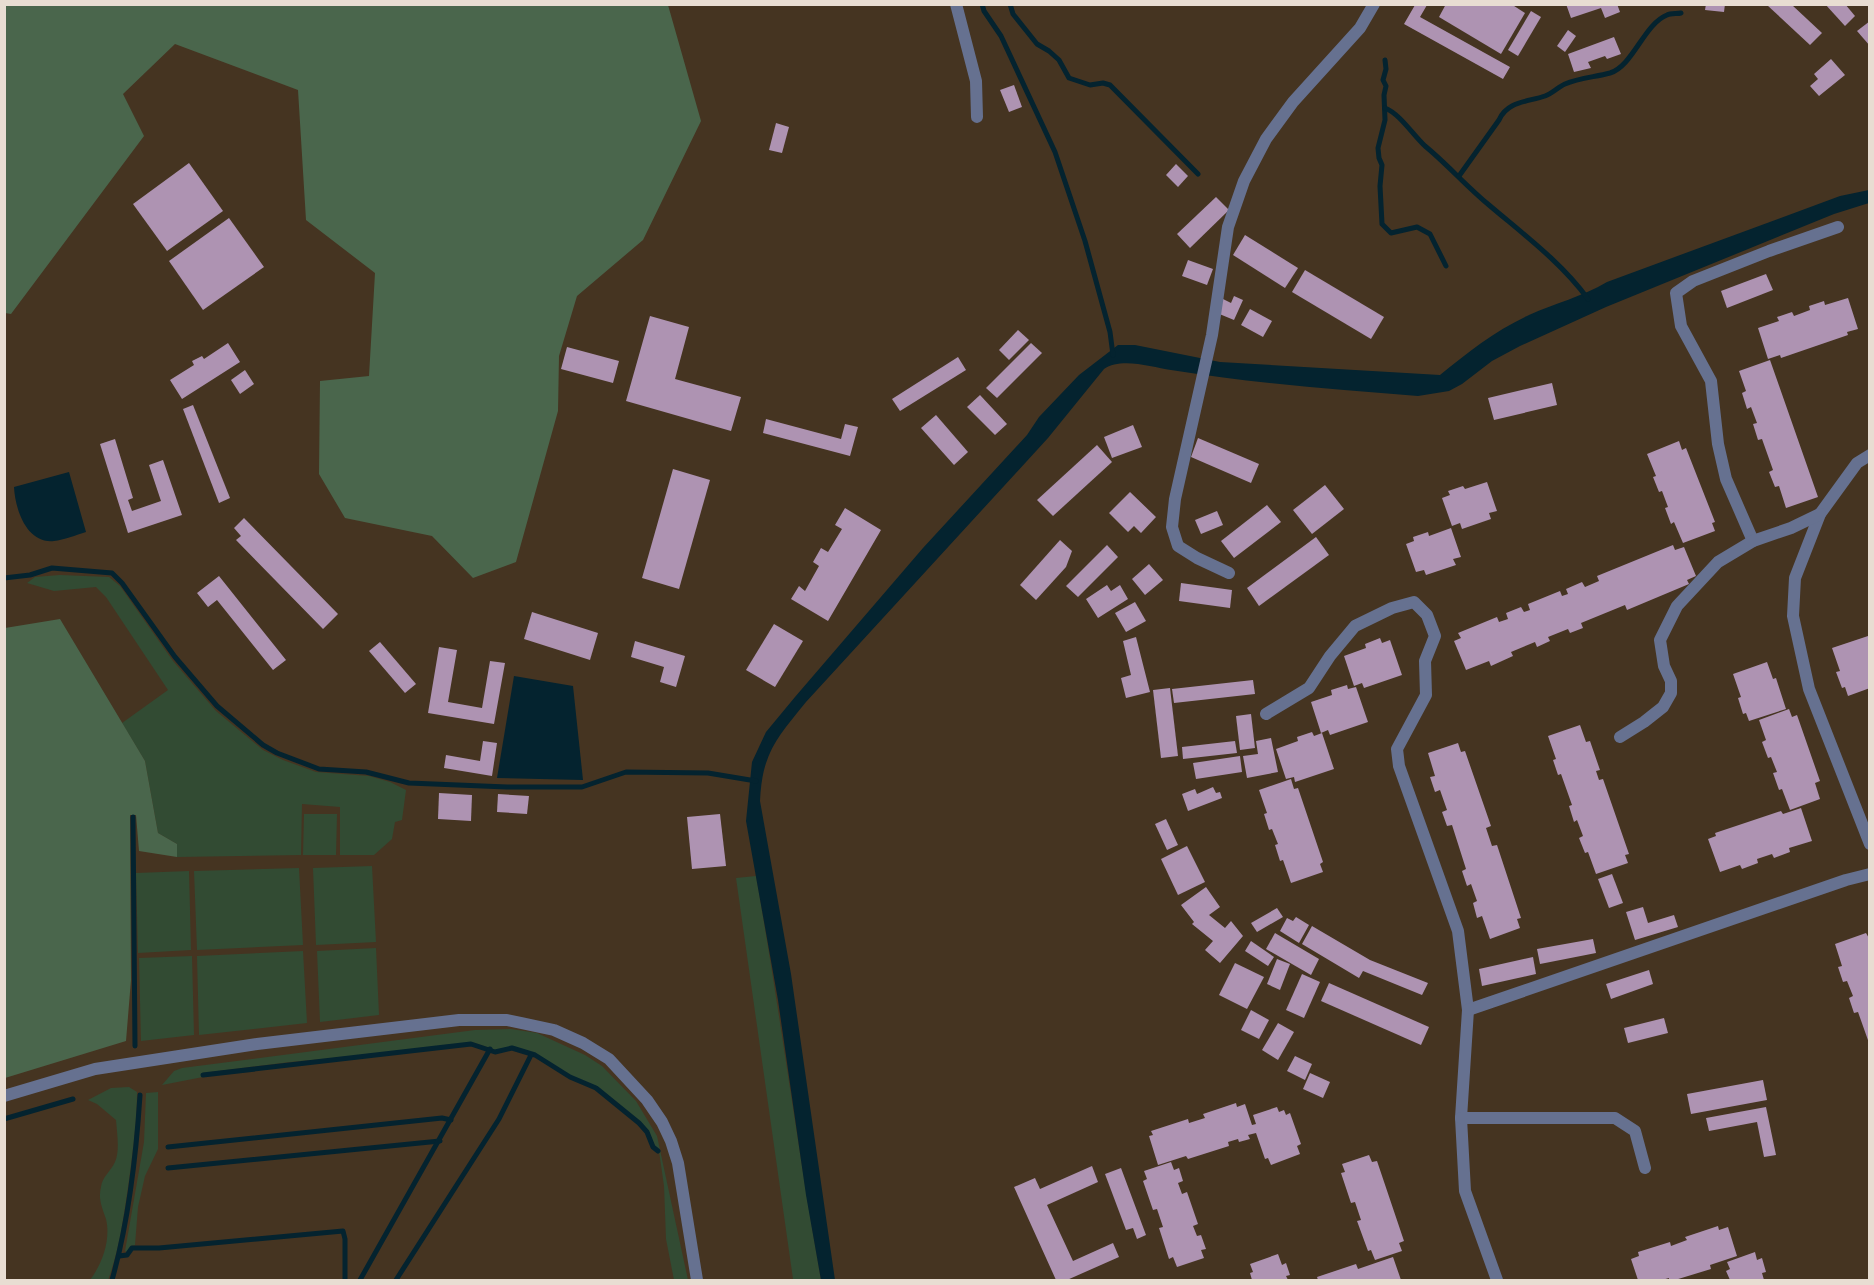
<svg xmlns="http://www.w3.org/2000/svg" width="1874" height="1285" font-family="'DejaVu Sans',sans-serif">
	<style>
		.green { fill: #324b33 }
		.forest { fill: #4a664c }
		.water { fill: #04232f }
		.lines { fill: none; stroke-linecap: round; stroke-linejoin: round }
		.stream { stroke: #04232f; stroke-width: 5 }
		.building { fill: #ae93b2 }
		.minor { stroke: #667190; stroke-width: 12 }
		.tertiary { stroke: #667190; stroke-width: 12 }
	</style>
	<rect width="100%" height="100%" fill="#453421"/>
	<!-- green -->
	<g class="green">
		<polygon points="60,575 109,577 120,586 173,661 216,711 263,750 283,760 316,772 369,776 390,782 406,790 402,820 395,822 392,839 374,855 340,855 340,807 302,804 301,855 177,857 177,844 158,833 145,761 122,723 168,690 106,597 96,587 54,591 27,583 35,577"/>
		<polygon points="304,814 337,814 336,855 303,855"/>
		<polygon points="372,866 376,942 316,945 313,868"/>
		<polygon points="299,868 303,945 197,950 194,871"/>
		<polygon points="189,871 191,950 138,953 136,873"/>
		<path d="M756,876C780,1011 797,1146 821,1280H794L793,1279L736,878Z"/>
		<polygon points="376,948 379,1015 320,1022 317,951"/>
		<polygon points="303,951 307,1023 199,1035 197,956"/>
		<polygon points="192,956 194,1035 141,1041 139,958"/>
		<polygon points="511,1029 537,1033 585,1055 602,1066 636,1101 657,1136 688,1280 674,1280 666,1239 664,1186 659,1151 655,1146 647,1131 640,1122 625,1112 597,1087 570,1076 535,1054 513,1047 496,1050 472,1042 410,1051 290,1062 203,1073 203,1077 162,1085 174,1071 182,1068 475,1030"/>
		<path d="M129,1087L137,1092C137,1121 133,1151 129,1180C124,1214 120,1248 108,1280H90C102,1264 111,1240 106,1219C102,1207 98,1199 101,1187C102,1177 111,1171 115,1162C120,1151 117,1133 116,1120L97,1104L88,1100L111,1088Z"/>
		<polygon points="158,1092 158,1149 145,1176 138,1207 135,1245 131,1246 127,1252 125,1251 144,1142 146,1093"/>
	</g>
	<!-- forest -->
	<g class="forest">
		<polygon points="4,5 668,5 701,121 643,240 577,296 559,356 558,411 516,562 473,578 432,536 345,518 319,474 320,381 369,376 375,273 306,220 298,90 175,44 123,94 144,136 11,314 5,313"/>
		<polygon points="60,619 145,761 158,833 177,844 177,857 139,851 136,815 130,815 131,980 126,1041 5,1078 5,628"/>
	</g>
	<!-- water -->
	<g class="water">
		<path d="M1869,190V203L1834,214L1606,307L1520,346L1492,361L1462,384L1449,391L1418,396C1336,390 1252,383 1171,370C1152,367 1121,357 1104,369L1048,438L806,702C777,738 762,753 760,801L791,974L835,1280H821L806,1195L778,1000L746,821L752,762L766,732L795,697L923,548L1027,435L1039,417L1079,375L1118,345H1135L1220,362L1440,375C1468,352 1496,330 1529,315C1555,303 1582,297 1607,282L1840,196Z"/>
		<path d="M69,472L86,532C76,535 64,540 54,541C26,544 15,508 14,487Z"/>
		<polygon points="514,676 573,686 583,780 497,778"/>
	</g>
	<g class="lines">
		<!-- stream -->
		<g class="stream">
			<polyline points="982,4 984,11 1001,36 1055,152 1085,241 1110,332 1113,355"/>
			<polyline points="1010,4 1013,14 1037,44 1049,51 1059,60 1069,78 1090,85 1103,83 1110,85 1198,174"/>
			<polyline points="1385,60 1386,69 1383,80 1386,86 1384,95 1385,120 1378,148 1379,158 1382,165 1380,186 1382,224 1391,233 1417,227 1430,234 1446,266"/>
			<path d="M1385,108C1400,114 1413,135 1425,146C1447,164 1466,186 1489,205C1523,234 1561,262 1588,299"/>
			<path d="M1459,176L1499,120C1507,101 1528,102 1545,96C1553,93 1558,87 1565,84C1579,78 1595,77 1610,73C1633,66 1644,24 1667,15C1671,13 1677,14 1681,13"/>
			<polyline points="4,578 30,575 52,568 112,573 122,583 175,657 217,706 263,745 277,753 319,769 366,772 409,783 507,787 582,787 626,772 708,773 756,781"/>
			<polyline points="133,817 135,1046"/>
			<polyline points="203,1075 471,1044 495,1052 512,1048 535,1055 570,1077 596,1088 639,1123 647,1132 653,1147 658,1151"/>
			<polyline points="4,1119 73,1099"/>
			<polyline points="168,1147 442,1118 451,1120"/>
			<polyline points="168,1168 440,1141"/>
			<polyline points="119,1256 127,1255 132,1248 159,1248 343,1231 345,1239 345,1280"/>
			<path d="M112,1280C129,1220 136,1158 140,1095"/>
			<polyline points="360,1280 490,1049"/>
			<polyline points="396,1280 499,1119 531,1055"/>
		</g>
	</g>
	<!-- building -->
	<g class="building">
		<polygon points="1446,4 1511,4 1525,13 1501,54 1439,17"/>
		<polygon points="1566,4 1617,4 1620,12 1605,18 1601,8 1571,18"/>
		<polygon points="1706,4 1725,4 1724,12 1705,10"/>
		<polygon points="1825,4 1845,4 1855,16 1845,26"/>
		<polygon points="1415,5 1427,5 1420,17 1510,67 1503,79 1404,24"/>
		<polygon points="1767,5 1792,5 1822,33 1810,45"/>
		<polygon points="1531,11 1541,17 1518,56 1508,50"/>
		<polygon points="1870,21 1870,46 1857,31"/>
		<polygon points="1568,30 1576,36 1565,52 1557,46"/>
		<polygon points="1614,37 1621,54 1607,59 1605,56 1588,62 1591,68 1574,72 1568,54"/>
		<polygon points="1831,59 1845,75 1819,96 1810,86 1818,79 1814,74"/>
		<polygon points="1014,85 1022,107 1009,112 1000,90"/>
		<polygon points="776,123 789,127 782,153 769,150"/>
		<polygon points="189,163 223,211 167,251 133,204"/>
		<polygon points="1176,164 1188,176 1178,187 1166,175"/>
		<polygon points="1216,197 1229,210 1190,248 1177,234"/>
		<polygon points="229,218 264,267 203,310 169,261"/>
		<polygon points="1245,235 1298,268 1285,288 1233,255"/>
		<polygon points="1188,260 1213,269 1207,285 1182,276"/>
		<polygon points="1305,270 1384,317 1371,339 1292,292"/>
		<polygon points="1766,274 1773,290 1727,308 1721,291"/>
		<polygon points="1234,296 1243,300 1234,320 1217,313 1223,299 1231,303"/>
		<polygon points="1848,298 1858,329 1847,332 1848,335 1781,358 1780,355 1768,359 1758,328 1779,321 1777,317 1792,312 1794,316 1810,310 1809,306 1824,301 1825,305"/>
		<polygon points="1250,309 1272,321 1263,337 1241,325"/>
		<polygon points="650,316 689,327 675,379 741,397 731,431 626,401"/>
		<polygon points="1018,330 1029,340 1009,360 999,350"/>
		<polygon points="228,343 240,362 182,399 170,380 194,365 192,361 202,356 204,359"/>
		<polygon points="1031,343 1042,353 997,398 986,388"/>
		<polygon points="567,347 619,361 613,383 561,369"/>
		<polygon points="958,357 966,370 900,411 892,399"/>
		<polygon points="1770,360 1818,497 1786,508 1779,486 1775,487 1769,472 1773,470 1762,439 1758,440 1753,424 1757,423 1751,407 1747,409 1742,393 1746,391 1739,371"/>
		<polygon points="245,370 254,384 240,394 231,380"/>
		<polygon points="1552,383 1557,405 1494,420 1488,398"/>
		<polygon points="980,395 1007,424 995,435 967,407"/>
		<polygon points="193,405 230,498 219,503 183,409"/>
		<polygon points="936,415 968,452 954,465 921,428"/>
		<polygon points="766,419 841,439 845,424 858,427 850,456 763,433"/>
		<polygon points="1133,425 1142,447 1112,458 1104,437"/>
		<polygon points="1198,438 1259,464 1251,483 1191,457"/>
		<polygon points="115,439 133,498 128,500 132,511 161,501 149,465 163,460 182,515 128,533 100,444"/>
		<polygon points="1679,441 1682,450 1686,448 1715,522 1712,523 1715,531 1683,543 1674,522 1671,524 1665,508 1668,507 1662,491 1659,492 1653,477 1656,476 1647,454"/>
		<polygon points="1097,445 1112,462 1053,516 1037,500"/>
		<polygon points="673,469 710,480 679,589 642,578"/>
		<polygon points="1487,482 1497,511 1489,513 1491,519 1462,529 1460,523 1452,526 1442,498 1450,495 1448,491 1463,486 1465,489"/>
		<polygon points="1325,485 1344,509 1312,534 1293,510"/>
		<polygon points="1130,492 1156,517 1141,533 1134,526 1128,532 1109,513"/>
		<polygon points="1267,505 1281,522 1234,558 1221,541"/>
		<polygon points="845,508 881,530 828,621 791,599 799,586 805,591 819,566 813,562 821,548 828,552 842,529 835,525"/>
		<polygon points="1217,511 1223,525 1201,534 1195,520"/>
		<polygon points="244,518 338,614 323,629 236,540 241,536 234,528"/>
		<polygon points="1451,528 1461,557 1453,559 1456,565 1426,575 1424,570 1416,572 1406,544 1414,541 1413,537 1428,532 1429,536"/>
		<polygon points="1316,537 1329,555 1259,606 1247,588"/>
		<polygon points="1060,540 1072,551 1066,567 1036,600 1020,585"/>
		<polygon points="1107,545 1118,557 1078,597 1066,586"/>
		<polygon points="1673,545 1675,550 1684,547 1696,576 1687,580 1689,584 1627,610 1625,605 1581,623 1583,628 1570,633 1568,629 1548,637 1550,641 1537,647 1535,642 1511,652 1513,656 1491,666 1489,661 1466,670 1454,641 1461,638 1458,633 1497,617 1499,622 1508,619 1506,613 1521,607 1524,612 1530,610 1528,604 1560,591 1562,596 1568,594 1566,589 1582,582 1585,587 1599,581 1597,576"/>
		<polygon points="1149,564 1163,580 1145,595 1132,579"/>
		<polygon points="219,576 286,660 273,670 217,600 208,607 197,593"/>
		<polygon points="1181,583 1232,590 1230,608 1179,601"/>
		<polygon points="1107,585 1111,591 1120,585 1128,599 1098,618 1086,599"/>
		<polygon points="1135,602 1146,621 1126,632 1115,613"/>
		<polygon points="532,612 598,633 590,660 524,639"/>
		<polygon points="774,624 803,641 775,687 746,670"/>
		<polygon points="1868,636 1870,641 1870,688 1848,696 1845,687 1842,688 1836,672 1840,671 1832,648"/>
		<polygon points="1136,637 1150,692 1126,698 1121,678 1131,675 1123,641"/>
		<polygon points="1380,638 1382,643 1390,640 1402,675 1364,688 1362,683 1354,686 1344,656 1366,648 1365,644"/>
		<polygon points="635,641 685,656 676,687 660,682 664,667 631,657"/>
		<polygon points="380,642 416,684 405,693 369,651"/>
		<polygon points="439,647 457,650 448,702 482,708 490,661 505,663 494,724 428,713"/>
		<polygon points="1767,662 1773,679 1776,678 1786,709 1749,721 1746,713 1743,714 1738,698 1741,697 1733,674"/>
		<polygon points="1253,680 1255,694 1174,703 1172,689"/>
		<polygon points="1347,685 1348,689 1356,687 1368,722 1330,735 1328,730 1321,733 1311,702 1332,695 1331,690"/>
		<polygon points="1170,688 1178,756 1161,758 1153,690"/>
		<polygon points="1789,709 1792,717 1797,715 1820,781 1815,783 1820,799 1790,810 1782,789 1779,790 1773,773 1777,772 1771,757 1768,758 1762,742 1766,740 1759,720"/>
		<polygon points="1251,714 1255,748 1240,750 1236,716"/>
		<polygon points="1580,725 1586,742 1590,741 1600,770 1596,771 1599,780 1603,779 1629,854 1625,855 1628,863 1596,874 1588,852 1585,853 1579,838 1583,836 1577,820 1574,822 1569,806 1572,805 1561,774 1558,775 1553,760 1556,759 1548,736"/>
		<polygon points="1312,732 1314,736 1322,733 1334,769 1295,782 1294,777 1286,779 1276,749 1298,741 1297,737"/>
		<polygon points="1271,738 1278,772 1247,778 1243,756 1258,754 1256,741"/>
		<polygon points="483,741 497,743 492,776 444,768 446,755 480,761"/>
		<polygon points="1235,741 1237,753 1183,759 1182,747"/>
		<polygon points="1458,743 1461,752 1465,751 1491,826 1486,828 1492,846 1497,845 1521,918 1517,919 1520,928 1490,939 1482,916 1477,918 1473,903 1477,901 1471,884 1467,886 1462,871 1466,869 1452,825 1447,826 1442,812 1447,810 1440,790 1435,792 1430,777 1435,776 1428,753"/>
		<polygon points="1240,756 1242,772 1196,779 1193,763"/>
		<polygon points="1291,779 1294,789 1298,788 1323,862 1320,864 1323,872 1291,883 1283,860 1280,861 1275,845 1278,844 1272,829 1269,830 1264,814 1267,813 1259,790"/>
		<polygon points="1213,787 1216,793 1220,792 1222,798 1188,811 1182,794 1195,789 1197,794"/>
		<polygon points="439,793 472,795 471,821 438,819"/>
		<polygon points="498,794 529,796 527,814 497,812"/>
		<polygon points="1801,808 1812,841 1789,848 1790,852 1774,858 1772,854 1757,859 1758,863 1742,869 1740,865 1720,872 1708,839 1716,836 1715,833 1781,811 1783,814"/>
		<polygon points="720,814 726,866 692,869 687,817"/>
		<polygon points="1166,819 1178,845 1167,850 1155,824"/>
		<polygon points="1187,846 1205,882 1178,895 1161,859"/>
		<polygon points="1612,874 1623,903 1609,908 1598,879"/>
		<polygon points="1206,887 1220,907 1209,915 1225,928 1231,921 1243,936 1220,963 1205,950 1213,941 1192,924 1194,922 1181,905"/>
		<polygon points="1643,907 1648,923 1674,915 1678,927 1635,940 1626,912"/>
		<polygon points="1277,908 1283,917 1257,932 1251,923"/>
		<polygon points="1296,917 1309,925 1299,943 1280,931 1287,918 1293,921"/>
		<polygon points="1312,926 1370,960 1428,983 1422,995 1363,971 1359,978 1302,944"/>
		<polygon points="1275,933 1319,959 1311,975 1266,949"/>
		<polygon points="1866,933 1870,940 1869,1043 1858,1012 1854,1013 1849,998 1853,996 1847,981 1843,982 1838,967 1842,966 1835,944"/>
		<polygon points="1593,939 1596,953 1540,964 1537,949"/>
		<polygon points="1251,941 1274,957 1268,966 1245,951"/>
		<polygon points="1533,957 1536,974 1482,986 1479,969"/>
		<polygon points="1277,959 1290,964 1280,990 1267,984"/>
		<polygon points="1235,963 1264,977 1247,1009 1219,995"/>
		<polygon points="1649,970 1653,984 1611,999 1606,984"/>
		<polygon points="1302,974 1320,982 1304,1018 1286,1010"/>
		<polygon points="1329,983 1429,1027 1421,1045 1321,1001"/>
		<polygon points="1251,1010 1269,1020 1259,1039 1241,1030"/>
		<polygon points="1664,1018 1668,1033 1628,1043 1624,1028"/>
		<polygon points="1278,1023 1294,1032 1278,1060 1262,1050"/>
		<polygon points="1295,1056 1312,1064 1305,1080 1287,1071"/>
		<polygon points="1310,1073 1330,1082 1323,1098 1303,1089"/>
		<polygon points="1763,1080 1767,1100 1691,1114 1687,1094"/>
		<polygon points="1236,1103 1237,1107 1245,1104 1252,1125 1256,1124 1253,1115 1277,1107 1279,1112 1284,1110 1286,1115 1290,1113 1301,1144 1297,1146 1300,1154 1271,1165 1268,1158 1265,1159 1256,1133 1248,1135 1250,1139 1239,1142 1238,1139 1228,1142 1229,1146 1188,1159 1186,1156 1158,1165 1149,1136 1153,1135 1151,1131 1188,1119 1189,1123 1205,1118 1203,1114"/>
		<polygon points="1766,1107 1776,1155 1764,1157 1757,1122 1709,1131 1706,1118"/>
		<polygon points="1369,1155 1372,1162 1377,1161 1404,1241 1399,1243 1402,1251 1375,1260 1371,1250 1368,1251 1357,1221 1361,1220 1355,1202 1351,1203 1341,1173 1345,1172 1342,1164"/>
		<polygon points="1171,1162 1174,1170 1179,1168 1183,1181 1178,1183 1182,1194 1187,1192 1198,1224 1193,1226 1197,1236 1201,1235 1206,1249 1201,1250 1204,1258 1177,1267 1173,1257 1169,1259 1159,1228 1163,1227 1157,1209 1153,1210 1143,1181 1147,1179 1144,1171"/>
		<polygon points="1092,1166 1098,1182 1047,1205 1073,1261 1113,1243 1119,1257 1067,1280 1056,1280 1014,1187 1035,1178 1040,1189"/>
		<polygon points="1121,1168 1146,1235 1137,1239 1133,1228 1126,1230 1105,1174"/>
		<polygon points="1718,1226 1719,1230 1728,1227 1737,1256 1710,1265 1711,1269 1675,1280 1669,1280 1669,1278 1662,1280 1638,1280 1631,1259 1639,1256 1638,1252 1670,1242 1671,1246 1687,1240 1685,1237"/>
		<polygon points="1755,1252 1757,1260 1762,1258 1766,1272 1762,1273 1764,1280 1730,1280 1726,1271 1730,1269 1727,1262"/>
		<polygon points="1278,1254 1282,1265 1286,1263 1290,1275 1286,1276 1288,1280 1252,1280 1250,1273 1253,1272 1250,1264"/>
		<polygon points="1393,1257 1401,1280 1318,1280 1317,1277 1356,1264 1358,1269"/>
	</g>
	<g class="lines">
		<!-- minor -->
		<g class="minor">
			<polyline points="956,4 976,81 977,117"/>
			<polyline points="1870,455 1857,463 1820,514 1795,578 1793,616 1809,689 1870,844"/>
			<polyline points="1753,541 1726,479 1718,444 1711,381 1681,326 1676,293 1693,281 1769,251 1838,227"/>
			<polyline points="1229,573 1197,558 1178,546 1172,527 1175,499 1212,335 1228,227 1244,181 1266,139 1293,102 1360,28 1374,4"/>
			<polyline points="1266,714 1309,688 1330,656 1355,626 1392,608 1414,602 1427,615 1435,636 1425,661 1426,695 1397,749 1399,766 1458,931 1468,1010 1461,1118 1465,1191 1497,1280"/>
			<polyline points="1620,737 1644,722 1663,707 1671,693 1671,681 1664,666 1660,640 1677,606 1718,562 1753,541 1791,528 1820,514"/>
			<polyline points="1468,1010 1846,880 1870,874"/>
			<polyline points="1461,1118 1615,1118 1635,1131 1645,1168"/>
		</g>
		<!-- tertiary -->
		<polyline class="tertiary" points="4,1096 95,1069 257,1044 459,1020 507,1020 554,1030 583,1043 609,1059 647,1100 662,1122 671,1141 678,1163 697,1280"/>
	</g>
	<!-- border -->
	<rect width="1874" height="1285" fill="none" stroke="#e8ddd2" stroke-width="12"/>
</svg>
